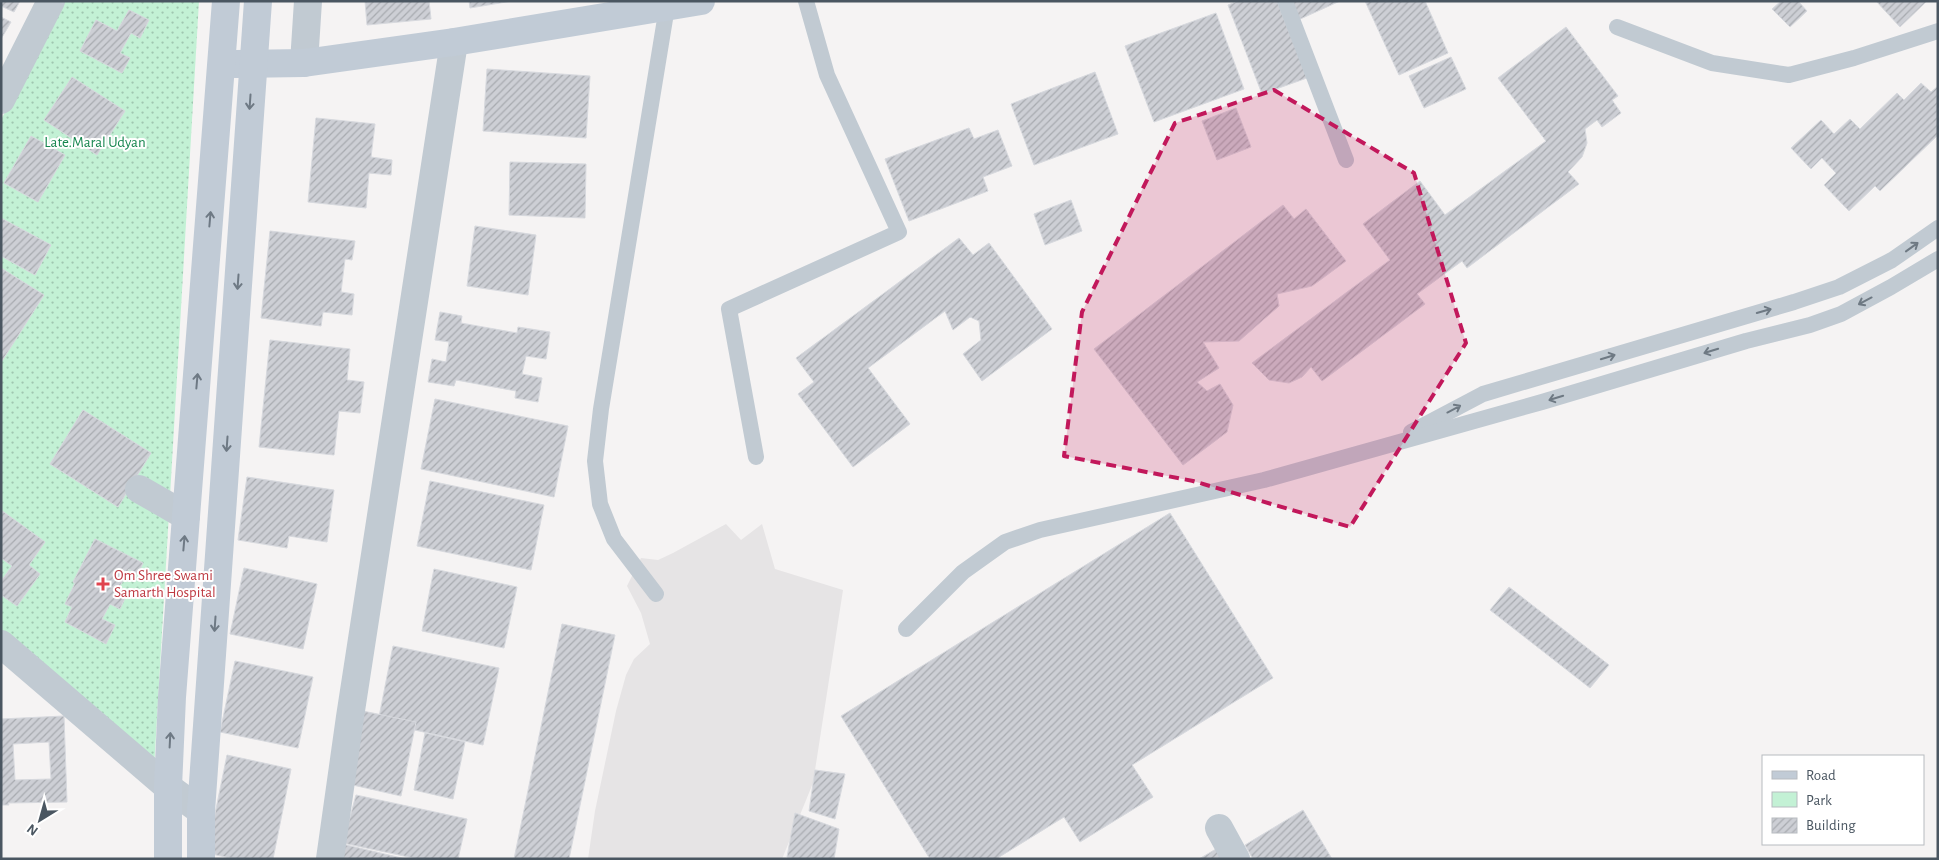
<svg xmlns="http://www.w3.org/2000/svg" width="1939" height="860" font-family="'Alegreya Sans',sans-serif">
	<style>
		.education { fill: #e6e4e5 }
		.green { fill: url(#green-dots) }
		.building { fill: url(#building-hatch); stroke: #d7d9de; fill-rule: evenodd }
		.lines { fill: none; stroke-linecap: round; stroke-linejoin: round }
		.lane { stroke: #c1cad2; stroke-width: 16 }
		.street { stroke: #c1cad2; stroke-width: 28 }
		.secondary { stroke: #c1cbd6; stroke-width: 28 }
		.oneway { stroke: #6e7984 }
		.oneway2 { stroke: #6e7983 }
		.marked { fill: #c2185b; fill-opacity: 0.2; stroke: #c2185b; stroke-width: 4; stroke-dasharray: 10 6; stroke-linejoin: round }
		.health-dot { fill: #e0444e; stroke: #fff; stroke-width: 2 }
		.labels { text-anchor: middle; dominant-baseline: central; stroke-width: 4; stroke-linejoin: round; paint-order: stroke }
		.park-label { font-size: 15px; fill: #17864f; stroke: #fff }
		.health-label { font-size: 15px; fill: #be3a42; stroke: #fff; text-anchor: start }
	</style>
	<defs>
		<pattern id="green-dots" width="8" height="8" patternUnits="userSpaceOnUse" patternTransform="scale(1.25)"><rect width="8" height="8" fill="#c3f1d5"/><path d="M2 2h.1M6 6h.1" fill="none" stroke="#a0c6b0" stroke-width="1.8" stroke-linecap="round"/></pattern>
		<pattern id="building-hatch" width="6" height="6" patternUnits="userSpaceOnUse" patternTransform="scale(1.25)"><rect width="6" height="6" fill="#cdcfd5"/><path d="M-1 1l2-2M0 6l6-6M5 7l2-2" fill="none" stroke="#a8abb0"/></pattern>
	</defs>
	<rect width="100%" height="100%" fill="#f5f3f3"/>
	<!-- education -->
	<polygon class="education" points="726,524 741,540 762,524 775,569 843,590 813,783 782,859 588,859 595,811 616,711 626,675 634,659 650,644 641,613 627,586 641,558 658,560 673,553"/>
	<!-- green -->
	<polygon class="green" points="61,1 199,1 154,769 1,641 1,120"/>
	<!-- building -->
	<g class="building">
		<polygon points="1,1 20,1 14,12 1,6"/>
		<polygon points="365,1 429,1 431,19 367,25"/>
		<polygon points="469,1 512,1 470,8"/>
		<polygon points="1238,1 1277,1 1307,78 1262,94 1228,5"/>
		<polygon points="1290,1 1340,1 1298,20"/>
		<polygon points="1365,1 1425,1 1448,53 1399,75"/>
		<polygon points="1781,1 1798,1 1807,11 1790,27 1772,9"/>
		<polygon points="1876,1 1927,1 1900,27"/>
		<polygon points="129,10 149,20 140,38 131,33 120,53 130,58 122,73 80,51 96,20 117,31"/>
		<polygon points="1216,13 1244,89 1154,122 1125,46"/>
		<polygon points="1,17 11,22 1,39"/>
		<polygon points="1566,27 1618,96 1612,100 1621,113 1602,127 1597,120 1585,129 1587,143 1582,157 1568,172 1579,184 1467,268 1462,261 1417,294 1425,304 1322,381 1311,367 1302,377 1289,383 1269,380 1252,363 1390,260 1363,224 1420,181 1445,215 1546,141 1498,78"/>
		<polygon points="1451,57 1466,89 1424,108 1409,76"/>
		<polygon points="487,69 590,76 586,138 483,131"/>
		<polygon points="1095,72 1118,134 1034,165 1011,104"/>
		<polygon points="72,77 125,111 97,155 44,120"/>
		<polygon points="1921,83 1931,92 1938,86 1938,135 1880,191 1875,186 1849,211 1824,185 1836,173 1822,158 1811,169 1791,148 1821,120 1834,134 1850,119 1860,129 1897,93 1904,100"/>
		<polygon points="1236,108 1251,147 1217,160 1202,121"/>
		<polygon points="316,118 375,124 371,157 392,160 391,175 369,173 366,208 308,202"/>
		<polygon points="969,128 974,139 998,130 1012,166 983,177 988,191 909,221 885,159"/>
		<polygon points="31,136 65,155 38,202 4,183"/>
		<polygon points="510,162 586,164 585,218 509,215"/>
		<polygon points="1071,200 1082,231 1045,245 1034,214"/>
		<polygon points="1283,205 1294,219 1306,209 1346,261 1312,286 1277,294 1279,306 1239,341 1203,342 1219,368 1197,382 1207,391 1220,384 1233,405 1227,432 1183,465 1094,349"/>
		<polygon points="1,218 51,245 35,275 1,256"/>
		<polygon points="475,226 536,235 528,295 467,286"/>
		<polygon points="270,231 355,241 352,260 345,259 341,292 354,294 352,315 323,312 321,326 261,318"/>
		<polygon points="959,238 973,255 989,243 1052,329 982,381 963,354 981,340 979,321 970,317 953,330 945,311 868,368 910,424 853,467 798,394 814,382 796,358"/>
		<polygon points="1,268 44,295 2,361 1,361"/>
		<polygon points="440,312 462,316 461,323 517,333 518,327 550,332 546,359 526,356 522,374 542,378 538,402 515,398 516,391 456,380 454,386 428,382 432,359 446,362 449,342 435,340"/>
		<polygon points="270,340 350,349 347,380 364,382 360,413 339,411 334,455 259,447"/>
		<polygon points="435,399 568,426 554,497 421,469"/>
		<polygon points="83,410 151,453 118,507 50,464"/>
		<polygon points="247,477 334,490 327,542 289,536 287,548 238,540"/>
		<polygon points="430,481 544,505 531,570 417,546"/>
		<polygon points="1,510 45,542 29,565 40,574 17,606 1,595 1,581 12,566 1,558"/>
		<polygon points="1170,513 1273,678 1132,765 1153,797 1080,842 1064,817 996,859 930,859 841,716"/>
		<polygon points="95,539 143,563 138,574 129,569 118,590 127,594 120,609 110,604 102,619 115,625 106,644 65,622 72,607 65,604 75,583 73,582"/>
		<polygon points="244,568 317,584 303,649 230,634"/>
		<polygon points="434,569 517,587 504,648 422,631"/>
		<polygon points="1509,587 1609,665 1590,688 1490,610"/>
		<polygon points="562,624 615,635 569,859 514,859"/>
		<polygon points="393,646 499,668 483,745 378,722"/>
		<polygon points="235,661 313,677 298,748 220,732"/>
		<polygon points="358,710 416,722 401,796 344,783"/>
		<path d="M64,716L67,802L8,803L9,805H1V719ZM49,742L51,779L15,780L13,744Z"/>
		<polygon points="425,733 465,742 453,799 414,790"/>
		<polygon points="227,755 291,769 273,859 235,859 207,853"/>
		<polygon points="815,770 845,774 835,819 809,811"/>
		<polygon points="356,795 467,819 458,859 418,859 343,843"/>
		<polygon points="1303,810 1332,859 1253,859 1245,845"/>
		<polygon points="795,813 839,829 834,859 796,859 787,857"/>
		<polygon points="342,844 406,859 340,859"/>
		<polygon points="1216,849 1221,859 1199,859"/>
	</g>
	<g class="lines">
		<!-- lane -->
		<g class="lane">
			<polyline points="1285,1 1346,160"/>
			<polyline points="1617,27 1712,63 1789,75 1854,58 1938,31"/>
			<polyline points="1411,432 1483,394 1794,302 1839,287 1892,260 1938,228"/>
			<polyline points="756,457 729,309 899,232 827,75 806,1"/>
			<polyline points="656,594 614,539 600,504 595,461 601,409 667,7"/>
			<polyline points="906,629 963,572 1005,542 1040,530 1264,480 1542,402 1746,341 1810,325 1841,314 1891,287 1938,259"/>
		</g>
		<!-- street -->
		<g class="street">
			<polyline points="304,63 308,1"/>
			<polyline points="1,100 51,1"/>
			<polyline points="139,489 186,516"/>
			<polyline points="1,644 168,787 201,811"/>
			<polyline points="1219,828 1236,859"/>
			<polyline points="330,859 350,717 454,42"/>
		</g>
		<!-- secondary -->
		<g class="secondary">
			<polyline points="235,64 304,63 454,42 701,1"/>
			<polyline points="168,859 168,787 172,697 226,1"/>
			<polyline points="201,859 201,811 258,1"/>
		</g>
	</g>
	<!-- one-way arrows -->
	<defs><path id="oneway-shaft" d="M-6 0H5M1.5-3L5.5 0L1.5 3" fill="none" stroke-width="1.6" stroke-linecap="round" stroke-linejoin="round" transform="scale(1.25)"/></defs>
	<g class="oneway">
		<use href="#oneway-shaft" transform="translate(250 102) rotate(94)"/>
		<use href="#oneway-shaft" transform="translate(210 219) rotate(-85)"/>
		<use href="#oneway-shaft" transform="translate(238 282) rotate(94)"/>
		<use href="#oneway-shaft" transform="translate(197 381) rotate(-85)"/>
		<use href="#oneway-shaft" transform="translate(227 444) rotate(94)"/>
		<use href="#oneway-shaft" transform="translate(184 543) rotate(-85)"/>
		<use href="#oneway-shaft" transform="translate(215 624) rotate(94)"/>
		<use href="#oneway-shaft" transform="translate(170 740) rotate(-87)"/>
	</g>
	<g class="oneway2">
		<use href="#oneway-shaft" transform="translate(1912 247) rotate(-36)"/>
		<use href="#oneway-shaft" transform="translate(1865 301) rotate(152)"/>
		<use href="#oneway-shaft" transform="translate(1764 311) rotate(-16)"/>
		<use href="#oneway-shaft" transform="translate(1711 351) rotate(163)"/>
		<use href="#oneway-shaft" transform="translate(1608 357) rotate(-17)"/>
		<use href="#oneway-shaft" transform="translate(1556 398) rotate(163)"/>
		<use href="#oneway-shaft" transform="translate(1454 409) rotate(-28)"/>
	</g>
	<!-- marked area -->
	<path class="marked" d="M1274,90L1414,173L1466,343L1350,527L1193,481L1064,456L1082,312L1175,123Z"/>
	<!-- markers -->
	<path class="health-dot" d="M100.5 576.5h5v5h5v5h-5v5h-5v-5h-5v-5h5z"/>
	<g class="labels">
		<!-- park labels -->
		<g class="park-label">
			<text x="95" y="142">Late.Maral Udyan</text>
		</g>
		<!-- health labels -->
		<g class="health-label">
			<text x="114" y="575">Om Shree Swami<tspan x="114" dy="17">Samarth Hospital</tspan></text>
		</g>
	</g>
	<!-- border -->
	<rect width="1939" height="860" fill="none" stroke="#4a5661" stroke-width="5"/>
	<!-- legend -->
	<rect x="1762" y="755" width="162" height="90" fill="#ffffff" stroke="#b7bbc0"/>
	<rect x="1772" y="771" width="25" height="8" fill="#c1cbd6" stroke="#b7bbc0"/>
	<text x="1806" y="780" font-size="15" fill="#4a5661">Road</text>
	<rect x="1772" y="792" width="25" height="15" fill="#c3f1d5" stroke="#b7bbc0"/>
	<text x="1806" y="805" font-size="15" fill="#4a5661">Park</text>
	<rect x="1772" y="818" width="25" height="15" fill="url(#building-hatch)" stroke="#b7bbc0"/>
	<text x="1806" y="830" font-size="15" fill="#4a5661">Building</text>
	<!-- north arrow -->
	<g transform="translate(40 820) rotate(217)" stroke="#ffffff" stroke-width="4" paint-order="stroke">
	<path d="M0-4L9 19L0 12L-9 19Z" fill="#4a5661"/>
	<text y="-8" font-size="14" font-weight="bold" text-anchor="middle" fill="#4a5661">N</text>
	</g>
</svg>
